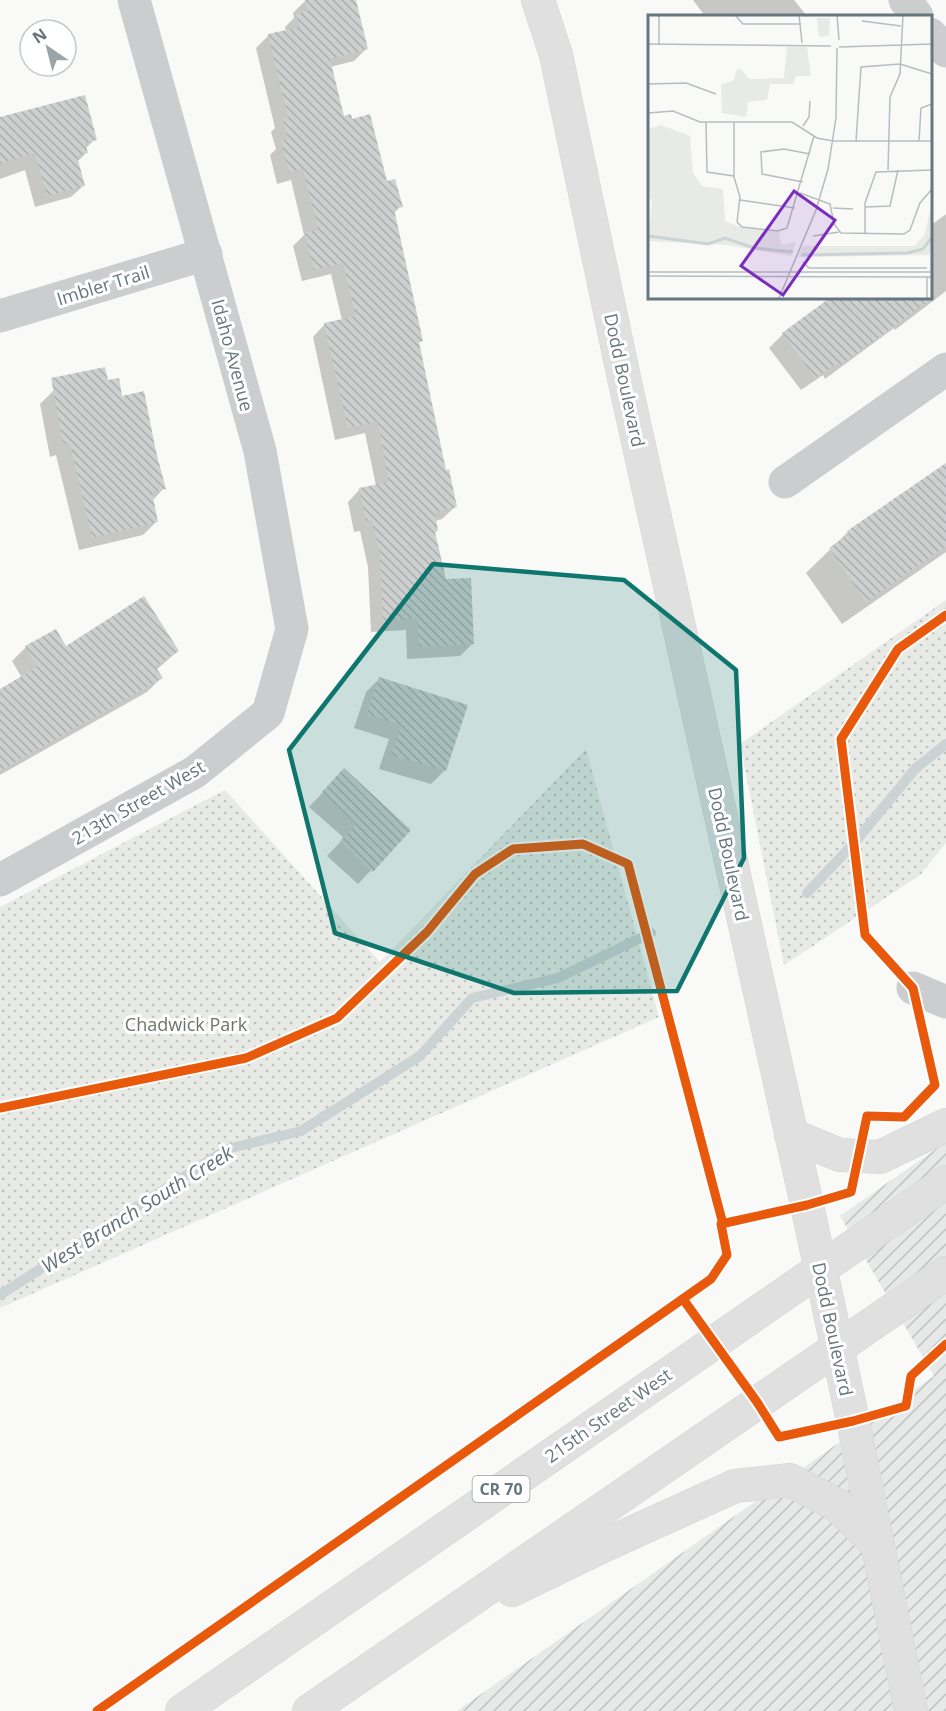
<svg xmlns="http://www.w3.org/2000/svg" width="946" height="1711" font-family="'Open Sans',sans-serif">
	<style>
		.industrial { fill: url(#industrial-furrows) }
		.park { fill: url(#park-dots) }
		.shadow { fill: #0003 }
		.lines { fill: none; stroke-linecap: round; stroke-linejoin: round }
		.stream { stroke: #ccd3d5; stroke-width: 10 }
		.building { fill: url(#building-back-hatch) }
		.major-casing { stroke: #d4d5d5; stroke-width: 34 }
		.minor { stroke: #cbcdce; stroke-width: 33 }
		.major { stroke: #e0e0e1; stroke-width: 33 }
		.cycleway-casing { stroke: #fff; stroke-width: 13 }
		.cycleway { stroke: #e8590c; stroke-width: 9 }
		.marked { fill: #0f766e; fill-opacity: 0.2; stroke: #0f766e; stroke-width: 4.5; stroke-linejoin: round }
		.labels { text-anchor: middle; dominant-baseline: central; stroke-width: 6; stroke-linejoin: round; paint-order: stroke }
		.shield { fill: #fff; stroke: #95a0a5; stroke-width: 1.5 }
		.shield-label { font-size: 16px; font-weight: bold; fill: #67777e }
		.street-label { font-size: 18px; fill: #67777e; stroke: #fff }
		.park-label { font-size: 18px; fill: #6a7766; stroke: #fff }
		.water-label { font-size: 20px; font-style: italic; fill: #637478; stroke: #fff }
		.inset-river { fill: none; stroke: #ccd3d5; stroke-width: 3 }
		.inset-road { fill: none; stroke: #b6bdc0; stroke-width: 1.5 }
		.view { fill: #7b2cbf; fill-opacity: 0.15; stroke: #7b2cbf; stroke-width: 3 }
		.inset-edge { fill: none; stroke: #67777e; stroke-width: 3 }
	</style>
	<defs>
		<pattern id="industrial-furrows" width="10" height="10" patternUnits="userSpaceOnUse" patternTransform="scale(1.5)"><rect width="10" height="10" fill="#e7e9e8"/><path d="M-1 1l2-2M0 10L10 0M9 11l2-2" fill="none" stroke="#bfc2c1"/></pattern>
		<pattern id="park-dots" width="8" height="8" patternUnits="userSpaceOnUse" patternTransform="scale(1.5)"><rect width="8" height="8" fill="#e8eae6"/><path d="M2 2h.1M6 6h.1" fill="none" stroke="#c0c2c0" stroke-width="1.8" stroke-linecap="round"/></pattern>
		<pattern id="building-back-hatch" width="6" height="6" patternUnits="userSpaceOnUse" patternTransform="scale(1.5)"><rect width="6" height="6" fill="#ced0d0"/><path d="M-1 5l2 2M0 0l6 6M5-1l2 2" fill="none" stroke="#abaeae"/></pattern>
	</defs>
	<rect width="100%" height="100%" fill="#f9f9f8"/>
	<!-- industrial -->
	<polygon class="industrial" points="946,1142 946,1711 457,1711 934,1376 840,1216"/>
	<!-- park -->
	<g class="park">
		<polygon points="946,600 946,843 920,875 784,965 740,744"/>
		<polygon points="586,749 659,1017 0,1308 0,907 225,790 380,962"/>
	</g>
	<!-- shadow -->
	<g class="shadow">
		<polygon points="306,0 355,0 366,49 354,61 330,67 343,118 401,206 393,214 422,340 418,344 445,471 455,507 442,519 435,521 437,530 434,533 445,581 472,644 460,656 407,659 406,630 371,632 368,567 360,531 354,532 348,502 360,489 376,486 365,433 335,440 313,337 325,324 342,320 331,274 302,281 293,246 304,235 291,180 277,184 270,155 276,149 271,132 275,128 256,48 268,36 286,32 285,27 294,18 293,13"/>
		<polygon points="693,0 794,0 807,16 705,16"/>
		<polygon points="0,119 95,139 85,149 86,153 77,162 83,186 71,197 35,207 25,170 0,179"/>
		<polygon points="946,214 946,291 895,330 894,328 825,379 823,375 801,390 769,348 783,334 834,297 930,297 930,226"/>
		<polygon points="54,390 121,397 143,393 164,488 152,501 156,522 143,535 79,550 56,455 50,457 40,404"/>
		<polygon points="946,464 946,552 842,624 806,573 848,532"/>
		<polygon points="26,647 65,648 178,651 156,670 161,678 147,692 0,775 0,690 22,678 12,661"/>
		<polygon points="380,678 466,706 444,771 431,784 379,769 389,739 354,728 366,692"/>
		<polygon points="331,784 409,830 358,884 327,856 344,838 309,807"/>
	</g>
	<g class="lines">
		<!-- stream -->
		<g class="stream">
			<polyline points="807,893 855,842 915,769 946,744"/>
			<polyline points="0,1295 227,1149 301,1131 420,1056 472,998 558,978 651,933"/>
		</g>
	</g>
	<!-- building -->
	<g class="building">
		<polygon points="305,0 356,0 368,49 330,59 344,116 351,114 352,119 370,114 387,181 395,179 403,207 394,209 423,341 419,342 446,470 449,469 457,507 435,512 438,531 435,532 446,579 471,578 474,644 419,647 417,618 383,621 380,554 372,520 366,521 359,488 389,482 378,422 348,428 324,323 356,316 343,263 314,270 305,233 318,229 303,169 289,172 281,141 288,139 283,118 288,117 268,34 300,27 296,14 308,11"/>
		<polygon points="85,95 97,140 85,143 88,153 77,156 85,186 47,196 35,152 0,164 0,117"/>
		<polygon points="831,297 934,297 839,366 837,363 815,378 782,333"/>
		<polygon points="105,367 108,380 119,378 122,396 144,391 156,452 166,489 152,492 158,522 92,538 70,443 63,444 51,378"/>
		<polygon points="946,463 946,546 866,602 829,548 849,534 847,531"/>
		<polygon points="144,596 179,651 155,666 163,678 0,771 0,689 37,667 25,646 56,629 66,646"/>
		<polygon points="379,677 468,705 446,771 392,755 401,725 367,714"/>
		<polygon points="344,768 411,830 373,872 340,841 356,824 322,792"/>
	</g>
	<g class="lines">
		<!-- major casing -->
		<g class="major-casing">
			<g id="major">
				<polyline points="538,0 556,55 624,378 807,1205 853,1421 911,1711"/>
				<polyline points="791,1135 840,1155 880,1157 946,1125"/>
				<polyline points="512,1590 607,1544 735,1486 790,1480 837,1505 878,1545"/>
				<polyline points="182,1711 946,1182"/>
				<polyline points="309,1711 946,1273"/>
			</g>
		</g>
		<!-- minor -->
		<g class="minor">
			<polyline points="905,0 917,16"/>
			<polyline points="930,34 946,51"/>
			<polyline points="0,316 206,254"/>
			<polyline points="785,482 946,369"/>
			<polyline points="0,880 195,772 268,713 292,629 260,451 134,0"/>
			<polyline points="913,988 946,1002"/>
		</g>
		<!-- major -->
		<use href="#major" class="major"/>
		<!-- cycleway casing -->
		<g class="cycleway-casing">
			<g id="cycleway">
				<polyline points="0,1108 246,1058 337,1018 427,932 475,874 513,849 583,844 628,864 723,1224"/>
				<polyline points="683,1299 757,1402 779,1437 853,1421 906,1406 911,1376 946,1344"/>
				<polyline points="97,1711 711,1279 727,1255 721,1224 807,1205 851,1192 867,1116 904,1117 935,1085 913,988 865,935 841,739 898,649 946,615"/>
			</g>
		</g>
		<!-- cycleway -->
		<use href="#cycleway" class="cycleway"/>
	</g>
	<!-- marked area -->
	<path class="marked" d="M433,564L624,580L736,670L744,858L677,991L514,993L335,933L289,750Z"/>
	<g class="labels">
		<!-- shield labels -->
		<rect class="shield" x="472.5" y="1476" width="57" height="26" rx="4.5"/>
		<g class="shield-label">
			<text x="501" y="1489">CR 70</text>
		</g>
		<!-- street labels -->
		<g class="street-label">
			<text transform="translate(103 285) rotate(-17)">Imbler Trail</text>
			<text transform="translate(233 355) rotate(75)">Idaho Avenue</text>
			<text transform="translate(625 380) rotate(78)">Dodd Boulevard</text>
			<text transform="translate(138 802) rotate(-30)">213th Street West</text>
			<text transform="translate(729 854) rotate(78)">Dodd Boulevard</text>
			<text transform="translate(833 1329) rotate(78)">Dodd Boulevard</text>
			<text transform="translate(608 1415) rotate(-35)">215th Street West</text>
		</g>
		<!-- park labels -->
		<g class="park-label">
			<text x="186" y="1024">Chadwick Park</text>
		</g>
		<!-- water labels -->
		<g class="water-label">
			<text transform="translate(137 1209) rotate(-32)">West Branch South Creek</text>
		</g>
	</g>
	<!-- overview -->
	<g transform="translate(648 15)">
		<rect width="284" height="284" fill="#f9f9f8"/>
		<path d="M139,32H159L163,61H148L145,69H122L119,85L100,87L98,102L74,98L73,70L86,65L88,55L93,54L101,64L136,63Z" fill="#e8eae6"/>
		<path d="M169,3H182L181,21L171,22Z" fill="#e8eae6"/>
		<path d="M13,110L42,121L45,158L54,171L75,174L77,206L92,212L131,217L133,230L148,227L143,241L79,230L0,226L4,187L0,179V114ZM283,193V237L280,240L150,242L155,231H266L276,221Z" fill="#e8eae6"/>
		<path d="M20,121L30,124L34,135H20Z" fill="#e8eae6"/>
		<path class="inset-river" d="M0,221L60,229L77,223L106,233L145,237M154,240L259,238L275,234L284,222"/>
		<path class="inset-road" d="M87,0L95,9H153M151,0L154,28M189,0L191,25M214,6L253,11M0,29L183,31M11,29V0M191,32L284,29M0,69L38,68L68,79M0,98L25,96L52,107H144L169,123L185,126H284M58,107L59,157L86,161M86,107V162L92,182L89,207L94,212L130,216L139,213L166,121M155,111L161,102L162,86M208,126L213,52L252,49L284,59M271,126L273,93L284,89M240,155L242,82L252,59L255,0M155,167L114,159L113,137L136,134L162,139M152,178L182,189L186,209L193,218L256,219L262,215L272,188L284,174M92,185L147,193M217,192L242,191L250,155M185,193L205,194M217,219V188L228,157L284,155M165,221L191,217M155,247L161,253H279M0,257H284M0,261L284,262M131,283L168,195L180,154L188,103L189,33M279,283V262"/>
		<path class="view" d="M146,176L187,205L135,280L93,251Z"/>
		<rect width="284" height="284" class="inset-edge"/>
	</g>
	<!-- north arrow -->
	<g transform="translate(48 48) rotate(325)"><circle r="28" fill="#ffffff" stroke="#c2c9cb" stroke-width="1.5"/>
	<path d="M0-4.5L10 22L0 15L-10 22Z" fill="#9aa4a9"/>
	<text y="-9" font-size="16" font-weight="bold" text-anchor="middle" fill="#67777e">N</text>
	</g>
</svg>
